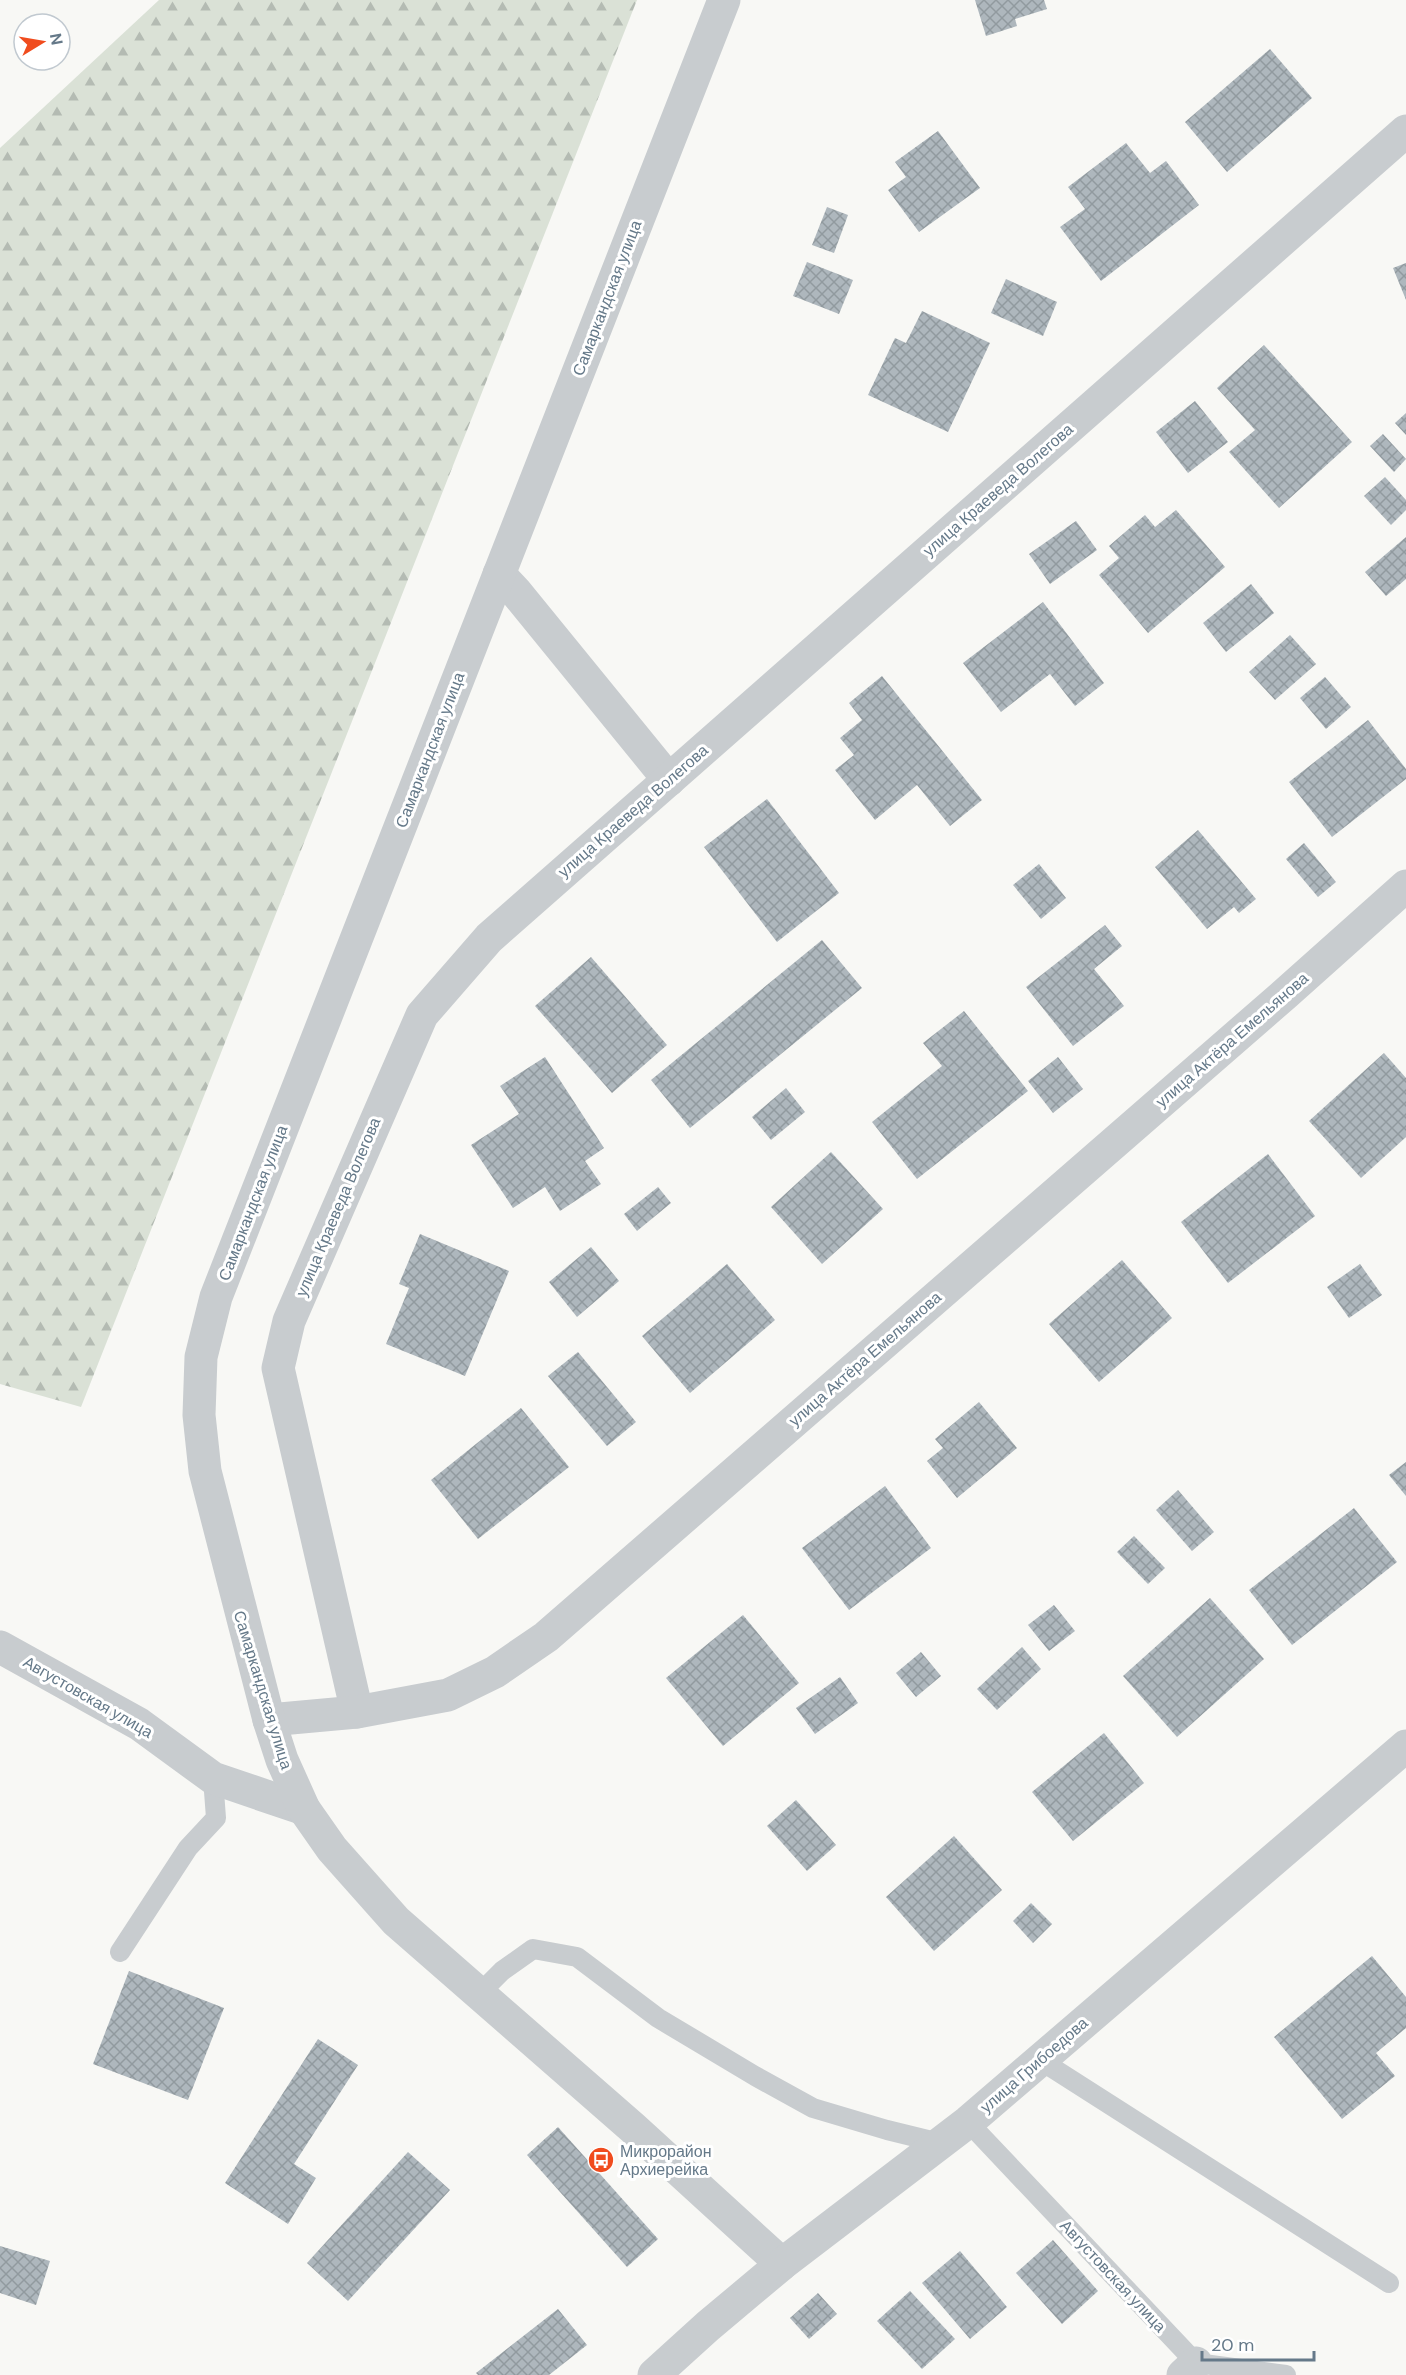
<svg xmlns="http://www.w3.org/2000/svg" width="1406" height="2375" font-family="'DM Sans',sans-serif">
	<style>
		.forest { fill: url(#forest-firs) }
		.building { fill: url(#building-cross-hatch) }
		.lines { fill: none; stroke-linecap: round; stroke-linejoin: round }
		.service { stroke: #c8cccf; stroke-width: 20 }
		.minor { stroke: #c8cccf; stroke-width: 33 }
		.tertiary { stroke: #c8cccf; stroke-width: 33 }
		.labels { text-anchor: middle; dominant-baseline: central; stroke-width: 6; stroke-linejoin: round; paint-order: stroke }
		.street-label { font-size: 16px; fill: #657989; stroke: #fff }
		.poi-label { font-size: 16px; fill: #657989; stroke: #fff; text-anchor: start }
	</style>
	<defs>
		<pattern id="forest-firs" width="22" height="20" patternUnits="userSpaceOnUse" patternTransform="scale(1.5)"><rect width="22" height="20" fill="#dae1d6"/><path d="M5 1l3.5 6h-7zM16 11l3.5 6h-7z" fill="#b4bbb3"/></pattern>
		<pattern id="building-cross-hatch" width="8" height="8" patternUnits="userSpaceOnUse" patternTransform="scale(1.5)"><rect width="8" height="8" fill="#aeb7bd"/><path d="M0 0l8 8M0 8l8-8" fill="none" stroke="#919a9f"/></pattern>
	</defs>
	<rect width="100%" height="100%" fill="#f8f8f5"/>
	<!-- forest -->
	<polygon class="forest" points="159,0 637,0 81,1407 0,1384 0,148"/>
	<!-- building -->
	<g class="building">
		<polygon points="975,0 1044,0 1047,9 1015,19 1017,26 986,36"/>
		<polygon points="1270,49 1312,98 1227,172 1185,122"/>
		<polygon points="938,131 980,188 919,232 888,190 906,177 895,162"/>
		<polygon points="1126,143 1150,173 1166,161 1199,205 1101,281 1060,227 1085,209 1068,187"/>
		<polygon points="827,207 848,215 834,253 812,245"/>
		<polygon points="807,262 853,280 839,314 793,296"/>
		<polygon points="1406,263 1406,300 1393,268"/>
		<polygon points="1006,279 1057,302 1043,336 991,313"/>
		<polygon points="922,311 990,343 948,432 868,395 895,338 906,343"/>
		<polygon points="1264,345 1352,442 1279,508 1229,452 1255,430 1217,388"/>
		<polygon points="1195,401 1228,442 1188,473 1156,432"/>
		<polygon points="1406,413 1406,435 1395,423"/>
		<polygon points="1383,434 1406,459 1394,472 1370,446"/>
		<polygon points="1385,477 1406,500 1406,510 1391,525 1364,496"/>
		<polygon points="1176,510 1225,567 1148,633 1099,575 1119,558 1109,546 1145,515 1155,527"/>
		<polygon points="1076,521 1097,550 1050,584 1029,554"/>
		<polygon points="1406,537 1406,579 1386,596 1365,572"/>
		<polygon points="1251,584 1274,613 1226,652 1203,623"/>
		<polygon points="1043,602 1104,683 1075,706 1050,674 1001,712 963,663"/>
		<polygon points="1290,635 1316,664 1275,700 1249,672"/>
		<polygon points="882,676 982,800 950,826 917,785 875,820 835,770 854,755 840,738 862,720 849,703"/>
		<polygon points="1325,677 1351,707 1326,729 1300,698"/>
		<polygon points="1368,720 1406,769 1406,779 1332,837 1289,782"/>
		<polygon points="767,799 839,893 777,942 704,847"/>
		<polygon points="1198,830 1256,899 1239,913 1234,907 1207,929 1155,867"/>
		<polygon points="1304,843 1336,882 1318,897 1286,859"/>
		<polygon points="1039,864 1066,898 1041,919 1013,885"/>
		<polygon points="1105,925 1122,946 1094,969 1124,1006 1073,1046 1026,987"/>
		<polygon points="822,940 862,988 690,1128 651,1080"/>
		<polygon points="591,957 667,1045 612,1093 535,1006"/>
		<polygon points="964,1011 1028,1091 917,1179 872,1122 942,1066 923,1043"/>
		<polygon points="1384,1053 1406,1078 1406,1137 1361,1178 1309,1121"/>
		<polygon points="545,1057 604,1148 585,1161 601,1184 560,1211 545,1187 513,1208 471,1145 519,1114 500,1086"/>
		<polygon points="1058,1057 1083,1089 1053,1113 1028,1081"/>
		<polygon points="786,1088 805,1112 771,1140 752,1117"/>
		<polygon points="831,1152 883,1209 822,1264 771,1207"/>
		<polygon points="1268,1154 1315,1216 1228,1283 1181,1222"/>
		<polygon points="658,1187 671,1203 637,1231 624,1214"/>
		<polygon points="420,1234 509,1271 465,1376 386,1344 409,1288 399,1284"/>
		<polygon points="591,1247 619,1281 577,1317 549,1282"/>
		<polygon points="1122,1260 1172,1318 1099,1382 1049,1324"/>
		<polygon points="727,1264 775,1320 690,1393 642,1336"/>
		<polygon points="1360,1264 1382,1295 1349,1318 1327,1287"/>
		<polygon points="578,1352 636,1422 607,1446 548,1376"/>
		<polygon points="979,1402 1017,1448 957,1498 927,1461 943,1448 935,1439"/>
		<polygon points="521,1408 569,1467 478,1539 431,1480"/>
		<polygon points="1406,1462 1406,1496 1389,1475"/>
		<polygon points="885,1486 931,1548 849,1610 802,1548"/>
		<polygon points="1178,1490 1214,1532 1192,1551 1156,1510"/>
		<polygon points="1354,1508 1397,1562 1292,1645 1249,1590"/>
		<polygon points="1134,1536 1165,1568 1148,1584 1117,1552"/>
		<polygon points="1210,1598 1264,1659 1177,1737 1123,1676"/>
		<polygon points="1054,1605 1075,1631 1049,1651 1028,1625"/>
		<polygon points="743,1615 799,1683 723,1746 666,1678"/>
		<polygon points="1022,1647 1041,1669 997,1710 977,1689"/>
		<polygon points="921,1652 941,1676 916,1697 896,1673"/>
		<polygon points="840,1677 858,1703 815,1734 796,1708"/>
		<polygon points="1104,1733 1144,1783 1073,1841 1032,1792"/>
		<polygon points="796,1800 836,1845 807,1871 767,1826"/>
		<polygon points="954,1836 1002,1890 934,1951 886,1897"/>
		<polygon points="1031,1903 1052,1924 1033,1943 1013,1921"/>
		<polygon points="1372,1956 1406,1997 1406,2028 1376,2053 1395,2076 1342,2119 1274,2037"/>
		<polygon points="129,1971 224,2008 188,2100 93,2064"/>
		<polygon points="318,2039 358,2065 294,2164 316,2178 288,2224 225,2183"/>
		<polygon points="558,2127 658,2239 627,2267 527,2155"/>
		<polygon points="408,2152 450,2190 348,2301 307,2263"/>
		<polygon points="1053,2240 1098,2291 1062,2324 1016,2273"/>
		<polygon points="0,2246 50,2261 36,2305 0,2293"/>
		<polygon points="960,2251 1007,2307 970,2339 922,2283"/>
		<polygon points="910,2291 955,2339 922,2369 877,2321"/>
		<polygon points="818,2293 837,2314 809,2339 790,2318"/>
		<polygon points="558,2309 587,2345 549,2375 478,2375 476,2373"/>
	</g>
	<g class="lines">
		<!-- service -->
		<g class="service">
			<polyline points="120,1952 188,1848 216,1818 213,1778"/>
			<polyline points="479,1994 502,1971 533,1949 577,1957 658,2018 755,2076 813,2108 887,2130 940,2143"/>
			<polyline points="1040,2060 1389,2283"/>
			<polyline points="968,2122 1196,2363 1286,2375"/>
		</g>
		<!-- minor -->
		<g class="minor">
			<polyline points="499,574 515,591 669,780"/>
			<polyline points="0,1647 139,1724 213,1778 304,1809"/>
			<polyline points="357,1712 278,1368 289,1321 422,1015 489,938 1406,131"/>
			<polyline points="269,1720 357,1712 448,1695 495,1672 546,1637 1285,994 1406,886"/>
			<polyline points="1183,2375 1196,2363"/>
		</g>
		<!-- tertiary -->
		<g class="tertiary">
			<polyline points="724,0 216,1297 201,1357 199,1415 205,1471 269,1720 282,1760 304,1809 332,1849 396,1921 633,2128 782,2264"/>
			<polyline points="654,2375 708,2326 782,2264 968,2122 1406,1746"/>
		</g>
	</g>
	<!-- icons -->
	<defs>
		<g id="bus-disc" transform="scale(1.35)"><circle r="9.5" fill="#f04c1e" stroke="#fff"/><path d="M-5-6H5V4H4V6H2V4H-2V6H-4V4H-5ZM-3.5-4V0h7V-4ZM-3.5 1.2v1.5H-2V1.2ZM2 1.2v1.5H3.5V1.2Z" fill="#fff"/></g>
	</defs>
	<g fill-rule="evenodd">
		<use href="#bus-disc" x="601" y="2160"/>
	</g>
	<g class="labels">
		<!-- street labels -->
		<g class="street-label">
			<text transform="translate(607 298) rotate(-69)">Самаркандская улица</text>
			<text transform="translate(998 490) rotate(-41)">улица Краеведа Волегова</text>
			<text transform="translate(430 750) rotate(-69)">Самаркандская улица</text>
			<text transform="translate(633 811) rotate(-41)">улица Краеведа Волегова</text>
			<text transform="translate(1232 1040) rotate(-41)">улица Актёра Емельянова</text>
			<text transform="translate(253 1203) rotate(-69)">Самаркандская улица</text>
			<text transform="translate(338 1207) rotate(-67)">улица Краеведа Волегова</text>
			<text transform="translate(865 1359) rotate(-41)">улица Актёра Емельянова</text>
			<text transform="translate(263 1690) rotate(73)">Самаркандская улица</text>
			<text transform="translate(88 1697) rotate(30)">Августовская улица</text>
			<text transform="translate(1034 2065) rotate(-41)">улица Грибоедова</text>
			<text transform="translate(1113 2276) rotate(47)">Августовская улица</text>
		</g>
		<!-- poi labels -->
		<g class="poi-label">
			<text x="620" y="2151">Микрорайон<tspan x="620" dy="18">Архиерейка</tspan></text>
		</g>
	</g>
	<!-- north arrow -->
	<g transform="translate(42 42) rotate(79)"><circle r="28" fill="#ffffff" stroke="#c1c9d0" stroke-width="1.5"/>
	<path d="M0-4.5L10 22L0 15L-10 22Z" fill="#f04c1e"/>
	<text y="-9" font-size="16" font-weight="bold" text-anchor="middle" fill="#657989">N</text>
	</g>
	<!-- scale -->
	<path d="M1202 2351v9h112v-9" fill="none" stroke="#657989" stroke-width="3"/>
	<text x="1211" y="2351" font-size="18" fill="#657989" stroke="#ffffff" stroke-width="4.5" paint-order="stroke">20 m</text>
</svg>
